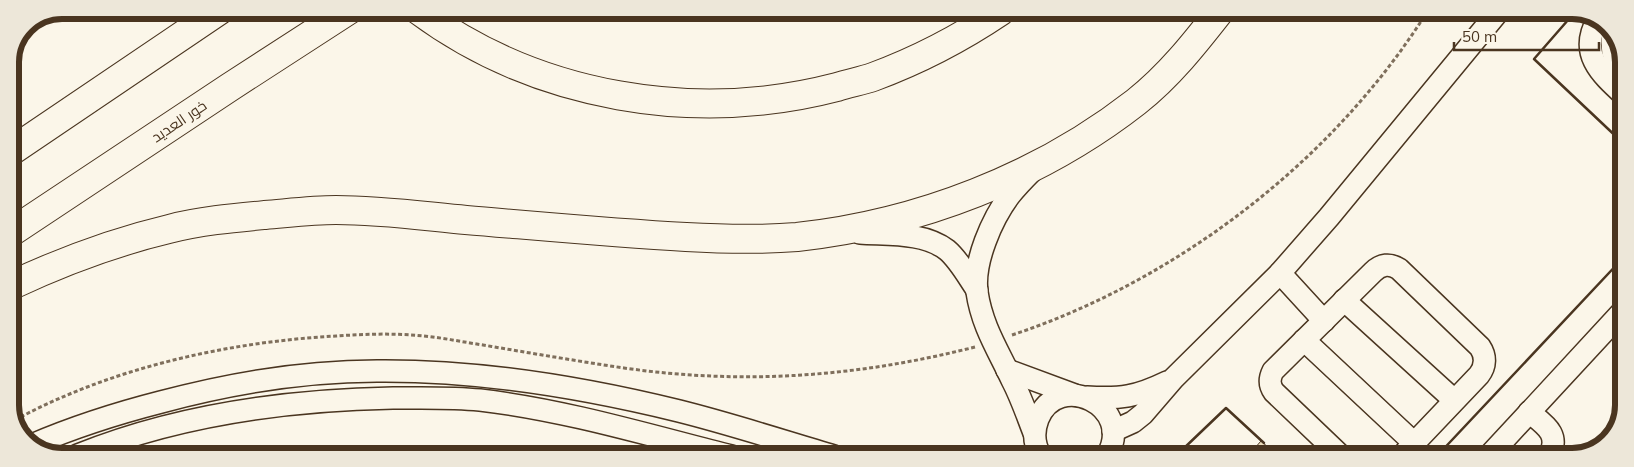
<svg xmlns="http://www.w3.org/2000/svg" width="1634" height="467" font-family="Mulish,Cairo,sans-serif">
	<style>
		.building { fill: #ecdcbc; stroke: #4a3520 }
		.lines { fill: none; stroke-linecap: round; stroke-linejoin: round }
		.minor-casing { stroke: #4a3520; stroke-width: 24 }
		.highway-casing { stroke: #4a3520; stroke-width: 30 }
		.path { stroke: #7f6f5c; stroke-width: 3; stroke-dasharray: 4 2.5; stroke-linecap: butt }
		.minor { stroke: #fbf6e9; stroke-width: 21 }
		.highway { stroke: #fbf6e9; stroke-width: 28 }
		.wall { stroke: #4a3520; stroke-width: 2.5 }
		.labels { text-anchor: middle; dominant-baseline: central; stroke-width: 4; stroke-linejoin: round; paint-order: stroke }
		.street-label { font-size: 15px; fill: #4a3520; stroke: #fbf6e9 }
		.rim { fill: none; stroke: #4a3520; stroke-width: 6 }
	</style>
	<rect width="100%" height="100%" fill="#fbf6e9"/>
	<!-- building -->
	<g class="building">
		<polygon points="1261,441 1279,457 1247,457"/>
		<polygon points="1178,448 1186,457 1169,457"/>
	</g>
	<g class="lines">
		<!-- minor casing -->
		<g class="minor-casing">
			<g id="minor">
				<path d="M1598,19C1578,53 1600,73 1624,95"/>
				<path d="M1613,32C1610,48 1614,63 1624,77"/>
				<path d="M1033,170C1025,178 1017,186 1010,195C992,219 973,262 977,292C982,326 998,350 1012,380C1021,397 1027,415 1034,433"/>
				<path d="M860,233C888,235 924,232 947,250C959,260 968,277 977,290"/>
				<polyline points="1280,273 1324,321"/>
				<polyline points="1344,300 1454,400"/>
				<polyline points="1304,340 1414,443"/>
				<polyline points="1007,370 1075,395"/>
				<path d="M1087,397C1121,399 1136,397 1167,382"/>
				<path d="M1529,412C1545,425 1561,434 1549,457"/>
				<polyline points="1113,431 1133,422 1143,414 1174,378 1280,273 1329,217 1498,12"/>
				<path d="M32,445C74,427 118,413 161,402C232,383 304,371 377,371C478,370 581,387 679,411C731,424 783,441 834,456"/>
				<path d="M78,455C177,415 285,400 393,398C421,398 451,397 480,400C565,410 648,435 731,456"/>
				<path d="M1041,456C1034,445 1033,432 1038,419C1058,369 1136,406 1107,456"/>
				<path d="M1342,457L1274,392C1269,385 1269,379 1273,371L1373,272C1381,264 1390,263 1399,269L1480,347C1486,356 1486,366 1479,375L1401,457"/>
				<polyline points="1488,457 1623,311"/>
			</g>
		</g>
		<!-- highway casing -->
		<g class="highway-casing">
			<g id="highway">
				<path d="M418,10C537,98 695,124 837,87C849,83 862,81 873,77C919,60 961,38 1001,11"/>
				<polyline points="10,152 220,10"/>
				<polyline points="10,233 230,87 349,10"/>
				<path d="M10,286C61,262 114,242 169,229C200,221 233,218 265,215C289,213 313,210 336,210C380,210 423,216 466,220C539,226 613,233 686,237C722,239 760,240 797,237C918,224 1040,177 1136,102C1169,76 1195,43 1220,11"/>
			</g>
		</g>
		<!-- path -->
		<g class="path">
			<path d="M1012,335C1178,280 1334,160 1427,12"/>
			<path d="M15,420C111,368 227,342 336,336C365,334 395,333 424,336C444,338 463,342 483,345C530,353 577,361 624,368C744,385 857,377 975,347"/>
		</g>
		<!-- minor -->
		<use href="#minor" class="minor"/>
		<!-- highway -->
		<use href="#highway" class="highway"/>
		<!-- wall -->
		<g class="wall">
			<polyline points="1575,12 1534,59 1623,143"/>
			<polyline points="1181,451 1226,408 1264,443"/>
			<polyline points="1436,457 1623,258"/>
		</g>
	</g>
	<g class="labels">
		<!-- street labels -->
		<g class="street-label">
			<text transform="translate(179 121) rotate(-34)">خور العديد</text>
		</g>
	</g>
	<!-- crop -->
	<path d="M0 0H1634V467H0ZM62 19H1572A43 43 0 0 1 1615 62V405A43 43 0 0 1 1572 448H62A43 43 0 0 1 19 405V62A43 43 0 0 1 62 19Z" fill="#ede7d9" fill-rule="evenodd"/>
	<path class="rim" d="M62 19H1572A43 43 0 0 1 1615 62V405A43 43 0 0 1 1572 448H62A43 43 0 0 1 19 405V62A43 43 0 0 1 62 19Z"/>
	<!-- scale -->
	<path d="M1454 42v8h145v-8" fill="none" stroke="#4a3520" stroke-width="2.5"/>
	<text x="1462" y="42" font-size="15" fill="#4a3520" stroke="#fbf6e9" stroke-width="4" paint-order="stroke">50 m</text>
</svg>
